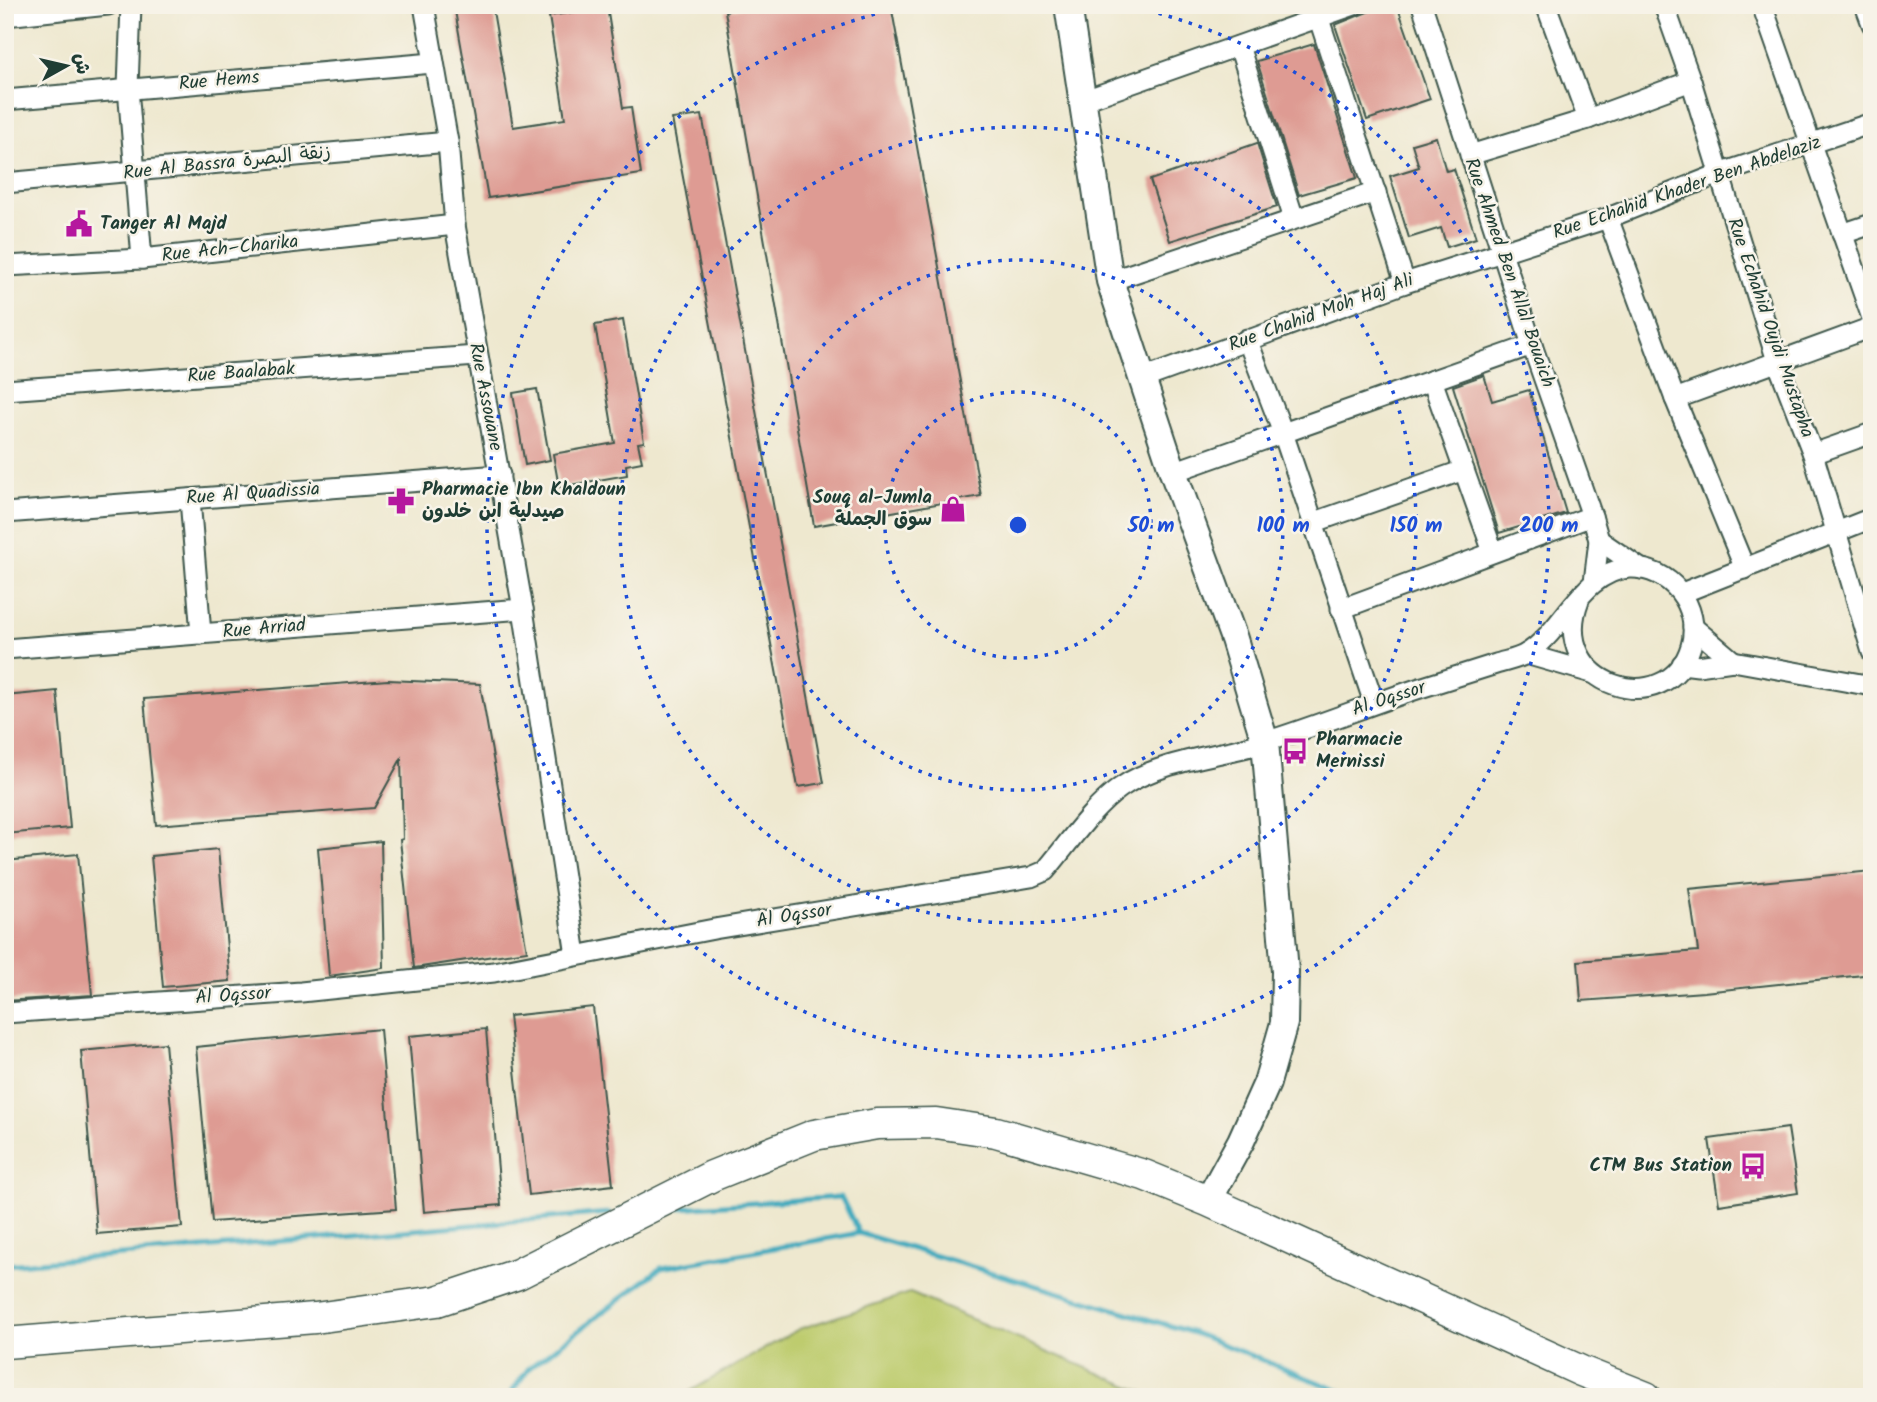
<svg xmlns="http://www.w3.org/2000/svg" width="1877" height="1402" font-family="Kalam,'Playpen Sans Arabic',sans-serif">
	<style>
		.green { fill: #becc6e; stroke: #6e8451; stroke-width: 2 }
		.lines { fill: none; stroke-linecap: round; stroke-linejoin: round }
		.stream { stroke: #3faabe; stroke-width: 5 }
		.building { fill: #de9b93 }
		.street-casing { stroke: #3e574b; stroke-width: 23 }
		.secondary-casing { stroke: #3e574b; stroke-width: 30 }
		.primary-casing { stroke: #3e574b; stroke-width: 33 }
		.street { stroke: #fff; stroke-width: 19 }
		.secondary { stroke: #fff; stroke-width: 26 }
		.primary { stroke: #fff; stroke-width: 30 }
		.ring { fill: none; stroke: #1d4ed8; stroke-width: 3.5; stroke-dasharray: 3.5 7 }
		.labels { text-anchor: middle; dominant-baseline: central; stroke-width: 5; stroke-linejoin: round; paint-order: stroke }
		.street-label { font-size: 19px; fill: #1f3d34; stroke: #f7f3e8 }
		.poi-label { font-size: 19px; font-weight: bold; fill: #1f3d34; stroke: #f7f3e8; text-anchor: start }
		.centre { fill: #1d4ed8; stroke: #f7f3e8; stroke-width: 3.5 }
		.ring-label { font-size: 21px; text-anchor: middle; font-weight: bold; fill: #1d4ed8; stroke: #f7f3e8; stroke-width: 5; stroke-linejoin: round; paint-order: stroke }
	</style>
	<rect width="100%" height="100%" fill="#f7f3e8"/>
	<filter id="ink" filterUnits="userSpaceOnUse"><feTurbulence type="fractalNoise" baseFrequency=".0143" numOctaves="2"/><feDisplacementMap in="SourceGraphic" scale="14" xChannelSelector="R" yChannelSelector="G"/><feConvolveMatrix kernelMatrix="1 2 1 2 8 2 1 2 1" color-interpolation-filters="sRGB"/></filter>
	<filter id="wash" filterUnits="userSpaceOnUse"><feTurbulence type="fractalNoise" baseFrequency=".00686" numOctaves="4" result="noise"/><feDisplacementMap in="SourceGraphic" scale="28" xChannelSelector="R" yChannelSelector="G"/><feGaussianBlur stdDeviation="1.57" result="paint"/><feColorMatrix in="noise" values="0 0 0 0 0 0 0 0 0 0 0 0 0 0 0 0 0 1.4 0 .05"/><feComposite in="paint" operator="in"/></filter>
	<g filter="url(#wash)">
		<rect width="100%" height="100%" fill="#eee8cf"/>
		<!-- green -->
		<polygon class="green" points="910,1293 1155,1397 680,1397 799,1329"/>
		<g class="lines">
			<!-- stream -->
			<g class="stream">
				<polyline points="678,1208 841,1197 859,1233 1194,1333 1355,1397"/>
				<polyline points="5,1265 609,1213"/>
				<polyline points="508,1397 529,1368 661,1268 859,1233"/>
			</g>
		</g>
		<g id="blocks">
			<!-- building -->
			<g class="building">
				<polygon points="454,5 492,5 513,127 565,119 549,16 607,7 623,108 631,107 641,174 488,198"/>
				<polygon points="759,5 891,5 981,496 814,526 725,11"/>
				<polygon points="1385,5 1397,5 1430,99 1367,120 1335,25"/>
				<polygon points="1314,44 1357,178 1299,195 1257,61"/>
				<polygon points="702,115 824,783 798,787 672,119"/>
				<polygon points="1436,137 1446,171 1454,169 1476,238 1447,247 1441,228 1409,238 1390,176 1419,167 1412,144"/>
				<polygon points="1257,143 1277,207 1170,241 1150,180"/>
				<polygon points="623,320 644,442 638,443 642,462 626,465 627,475 559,487 553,454 615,443 595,325"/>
				<polygon points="1484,375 1492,401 1529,390 1566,513 1499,533 1453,386"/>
				<polygon points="537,389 550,460 525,465 513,393"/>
				<polygon points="388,680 480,684 527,951 414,968 400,840 403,839 401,759 374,808 156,825 144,699"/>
				<polygon points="57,691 70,828 5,834 5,696"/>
				<polygon points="381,841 384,968 329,976 318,848"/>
				<polygon points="218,849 230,981 163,987 151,856"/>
				<polygon points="78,854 92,995 5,1001 5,861"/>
				<polygon points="1872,871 1872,974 1704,992 1581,1001 1578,961 1698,951 1689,889"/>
				<polygon points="593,1007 613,1185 529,1195 509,1016"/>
				<polygon points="380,1029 396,1209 212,1222 196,1047"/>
				<polygon points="486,1029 501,1205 424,1212 409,1036"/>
				<polygon points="165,1043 182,1227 97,1234 81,1051"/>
				<polygon points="1788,1128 1798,1193 1719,1205 1709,1139"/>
			</g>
		</g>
	</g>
	<g filter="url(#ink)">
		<use href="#blocks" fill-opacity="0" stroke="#3e574b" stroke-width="2"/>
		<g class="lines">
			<!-- street casing -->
			<g class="street-casing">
				<g id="street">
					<polyline points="131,5 128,88 142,259"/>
					<polyline points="424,5 448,142 455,225 523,609 576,955"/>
					<polyline points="1422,5 1532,345 1592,516 1599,540 1594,582"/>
					<polyline points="1546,5 1588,119"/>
					<polyline points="1664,5 1691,81 1777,361 1813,454 1872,652"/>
					<polyline points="1762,5 1872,318"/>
					<polyline points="1865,5 1872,24"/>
					<polyline points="5,16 108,5"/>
					<polyline points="1319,19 1405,283"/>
					<polyline points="1239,46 1294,219"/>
					<polyline points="5,100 433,63"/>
					<polyline points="1082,101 1354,5"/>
					<polyline points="1470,155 1588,119 1691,81"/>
					<polyline points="5,183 448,142"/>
					<polyline points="1608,218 1675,399 1745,569"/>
					<polyline points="1842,234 1872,224"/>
					<polyline points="5,266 142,259 455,225"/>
					<polyline points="1110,281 1376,192"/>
					<polyline points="1247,339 1283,433 1374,703"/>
					<polyline points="1142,379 1405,283 1608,218 1719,174 1872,123"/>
					<polyline points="1432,380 1493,552"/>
					<polyline points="5,390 477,356"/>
					<polyline points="1675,399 1872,327"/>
					<polyline points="1813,454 1872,433"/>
					<polyline points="1173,472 1532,345"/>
					<polyline points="190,499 201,634"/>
					<polyline points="5,513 500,475"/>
					<polyline points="1312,523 1464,470"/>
					<polyline points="1599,540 1641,569"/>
					<polyline points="1682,593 1872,518"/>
					<polyline points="1341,609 1592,516"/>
					<polyline points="1693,627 1733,661"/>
					<polyline points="5,649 523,609"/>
					<polyline points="1526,654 1592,673"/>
					<polyline points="1682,664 1698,666 1733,661 1872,686"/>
					<path d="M5,1013L301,992L494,972L714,929L1031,877L1045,871C1068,844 1091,809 1120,788C1157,761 1221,756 1265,742C1317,726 1368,705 1420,688C1445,680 1471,672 1496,664C1505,661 1518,659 1526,654C1563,632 1582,571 1629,568C1670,566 1702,607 1691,646C1668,724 1546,686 1579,600"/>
				</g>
			</g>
			<!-- secondary casing -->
			<g class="secondary-casing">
				<polyline id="secondary" points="1068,5 1110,281 1173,472 1234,639 1265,742 1285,971 1284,1023 1267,1083 1241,1141 1208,1201"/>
			</g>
			<!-- primary casing -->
			<g class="primary-casing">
				<polyline id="primary" points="5,1343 315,1318 437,1301 518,1274 712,1176 814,1135 877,1124 936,1123 996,1132 1144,1175 1208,1201 1581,1371 1646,1397"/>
			</g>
			<!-- street -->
			<use href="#street" class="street"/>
			<!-- secondary -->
			<use href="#secondary" class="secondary"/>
			<!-- primary -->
			<use href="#primary" class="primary"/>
		</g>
	</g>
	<!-- distance rings -->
	<g class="ring">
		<circle cx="1018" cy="525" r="133"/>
		<circle cx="1018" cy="525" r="265"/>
		<circle cx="1018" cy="525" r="398"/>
		<path d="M1128 6A531 531 0 1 1 908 6"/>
	</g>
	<!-- icons -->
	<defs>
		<g id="civic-bare" transform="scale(2.1)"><path d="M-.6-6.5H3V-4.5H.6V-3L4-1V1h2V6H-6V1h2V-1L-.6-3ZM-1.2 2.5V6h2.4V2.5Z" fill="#b5179e" stroke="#f7f3e8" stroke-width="2.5" paint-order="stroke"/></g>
		<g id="pharmacy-bare" transform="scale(2.1)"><path d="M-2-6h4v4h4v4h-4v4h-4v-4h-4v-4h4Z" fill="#b5179e" stroke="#f7f3e8" stroke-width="2.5" paint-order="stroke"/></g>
		<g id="shop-bare" transform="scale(2.1)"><path d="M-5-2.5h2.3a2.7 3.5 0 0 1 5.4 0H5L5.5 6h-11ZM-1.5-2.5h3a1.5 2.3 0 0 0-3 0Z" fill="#b5179e" stroke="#f7f3e8" stroke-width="2.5" paint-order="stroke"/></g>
		<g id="bus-bare" transform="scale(2.1)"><path d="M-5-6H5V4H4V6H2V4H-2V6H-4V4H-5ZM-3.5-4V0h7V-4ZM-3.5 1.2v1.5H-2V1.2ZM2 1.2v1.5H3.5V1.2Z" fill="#b5179e" stroke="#f7f3e8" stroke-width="2.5" paint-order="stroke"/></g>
	</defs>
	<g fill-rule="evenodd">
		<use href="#civic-bare" x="79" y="224"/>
		<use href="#pharmacy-bare" x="401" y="501"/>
		<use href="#shop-bare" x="953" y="509"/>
		<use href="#bus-bare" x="1295" y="751"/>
		<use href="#bus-bare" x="1753" y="1166"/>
	</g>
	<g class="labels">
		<!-- street labels -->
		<g class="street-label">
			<text transform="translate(219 81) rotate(-5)">Rue Hems</text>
			<text transform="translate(227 163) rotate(-6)">Rue Al Bassra زنقة البصرة</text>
			<text transform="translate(1687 188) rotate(-19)">Rue Echahid Khader Ben Abdelaziz</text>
			<text transform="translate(230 249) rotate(-6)">Rue Ach–Charika</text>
			<text transform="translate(1509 273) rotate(71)">Rue Ahmed Ben Allal Bouaich</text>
			<text transform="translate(1321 313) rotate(-20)">Rue Chahid Moh Haj Ali</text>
			<text transform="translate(1770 328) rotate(71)">Rue Echahid Oujdi Mustapha</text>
			<text transform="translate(241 373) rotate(-4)">Rue Baalabak</text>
			<text transform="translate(485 397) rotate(79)">Rue Assouane</text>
			<text transform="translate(253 494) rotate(-4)">Rue Al Quadissia</text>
			<text transform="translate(264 629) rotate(-5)">Rue Arriad</text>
			<text transform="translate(1389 699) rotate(-18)">Al Oqssor</text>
			<text transform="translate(794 916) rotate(-9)">Al Oqssor</text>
			<text transform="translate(233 996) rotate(-4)">Al Oqssor</text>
		</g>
		<!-- poi labels -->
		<g class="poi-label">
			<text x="100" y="224">Tanger Al Majd</text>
			<text x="422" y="490">Pharmacie Ibn Khaldoun<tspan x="422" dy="22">صيدلية ابن خلدون</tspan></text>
			<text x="932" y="498" text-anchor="end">Souq al-Jumla<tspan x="932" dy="22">سوق الجملة</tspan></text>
			<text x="1316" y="740">Pharmacie<tspan x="1316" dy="22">Mernissi</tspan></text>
			<text x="1732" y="1166" text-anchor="end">CTM Bus Station</text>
		</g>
	</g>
	<circle cx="1018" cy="525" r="10" class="centre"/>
	<g class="ring-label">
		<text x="1151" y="532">50 m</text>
		<text x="1283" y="532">100 m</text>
		<text x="1416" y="532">150 m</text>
		<text x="1549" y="532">200 m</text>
	</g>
	<!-- margin -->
	<rect width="1877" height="1402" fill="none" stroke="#f7f3e8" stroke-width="28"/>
	<!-- north arrow -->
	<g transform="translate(66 66) rotate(82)" stroke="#f7f3e8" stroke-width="5" paint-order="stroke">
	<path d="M0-5L12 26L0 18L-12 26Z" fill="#1f3d34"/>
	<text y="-10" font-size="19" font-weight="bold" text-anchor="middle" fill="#1f3d34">ش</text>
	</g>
</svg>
